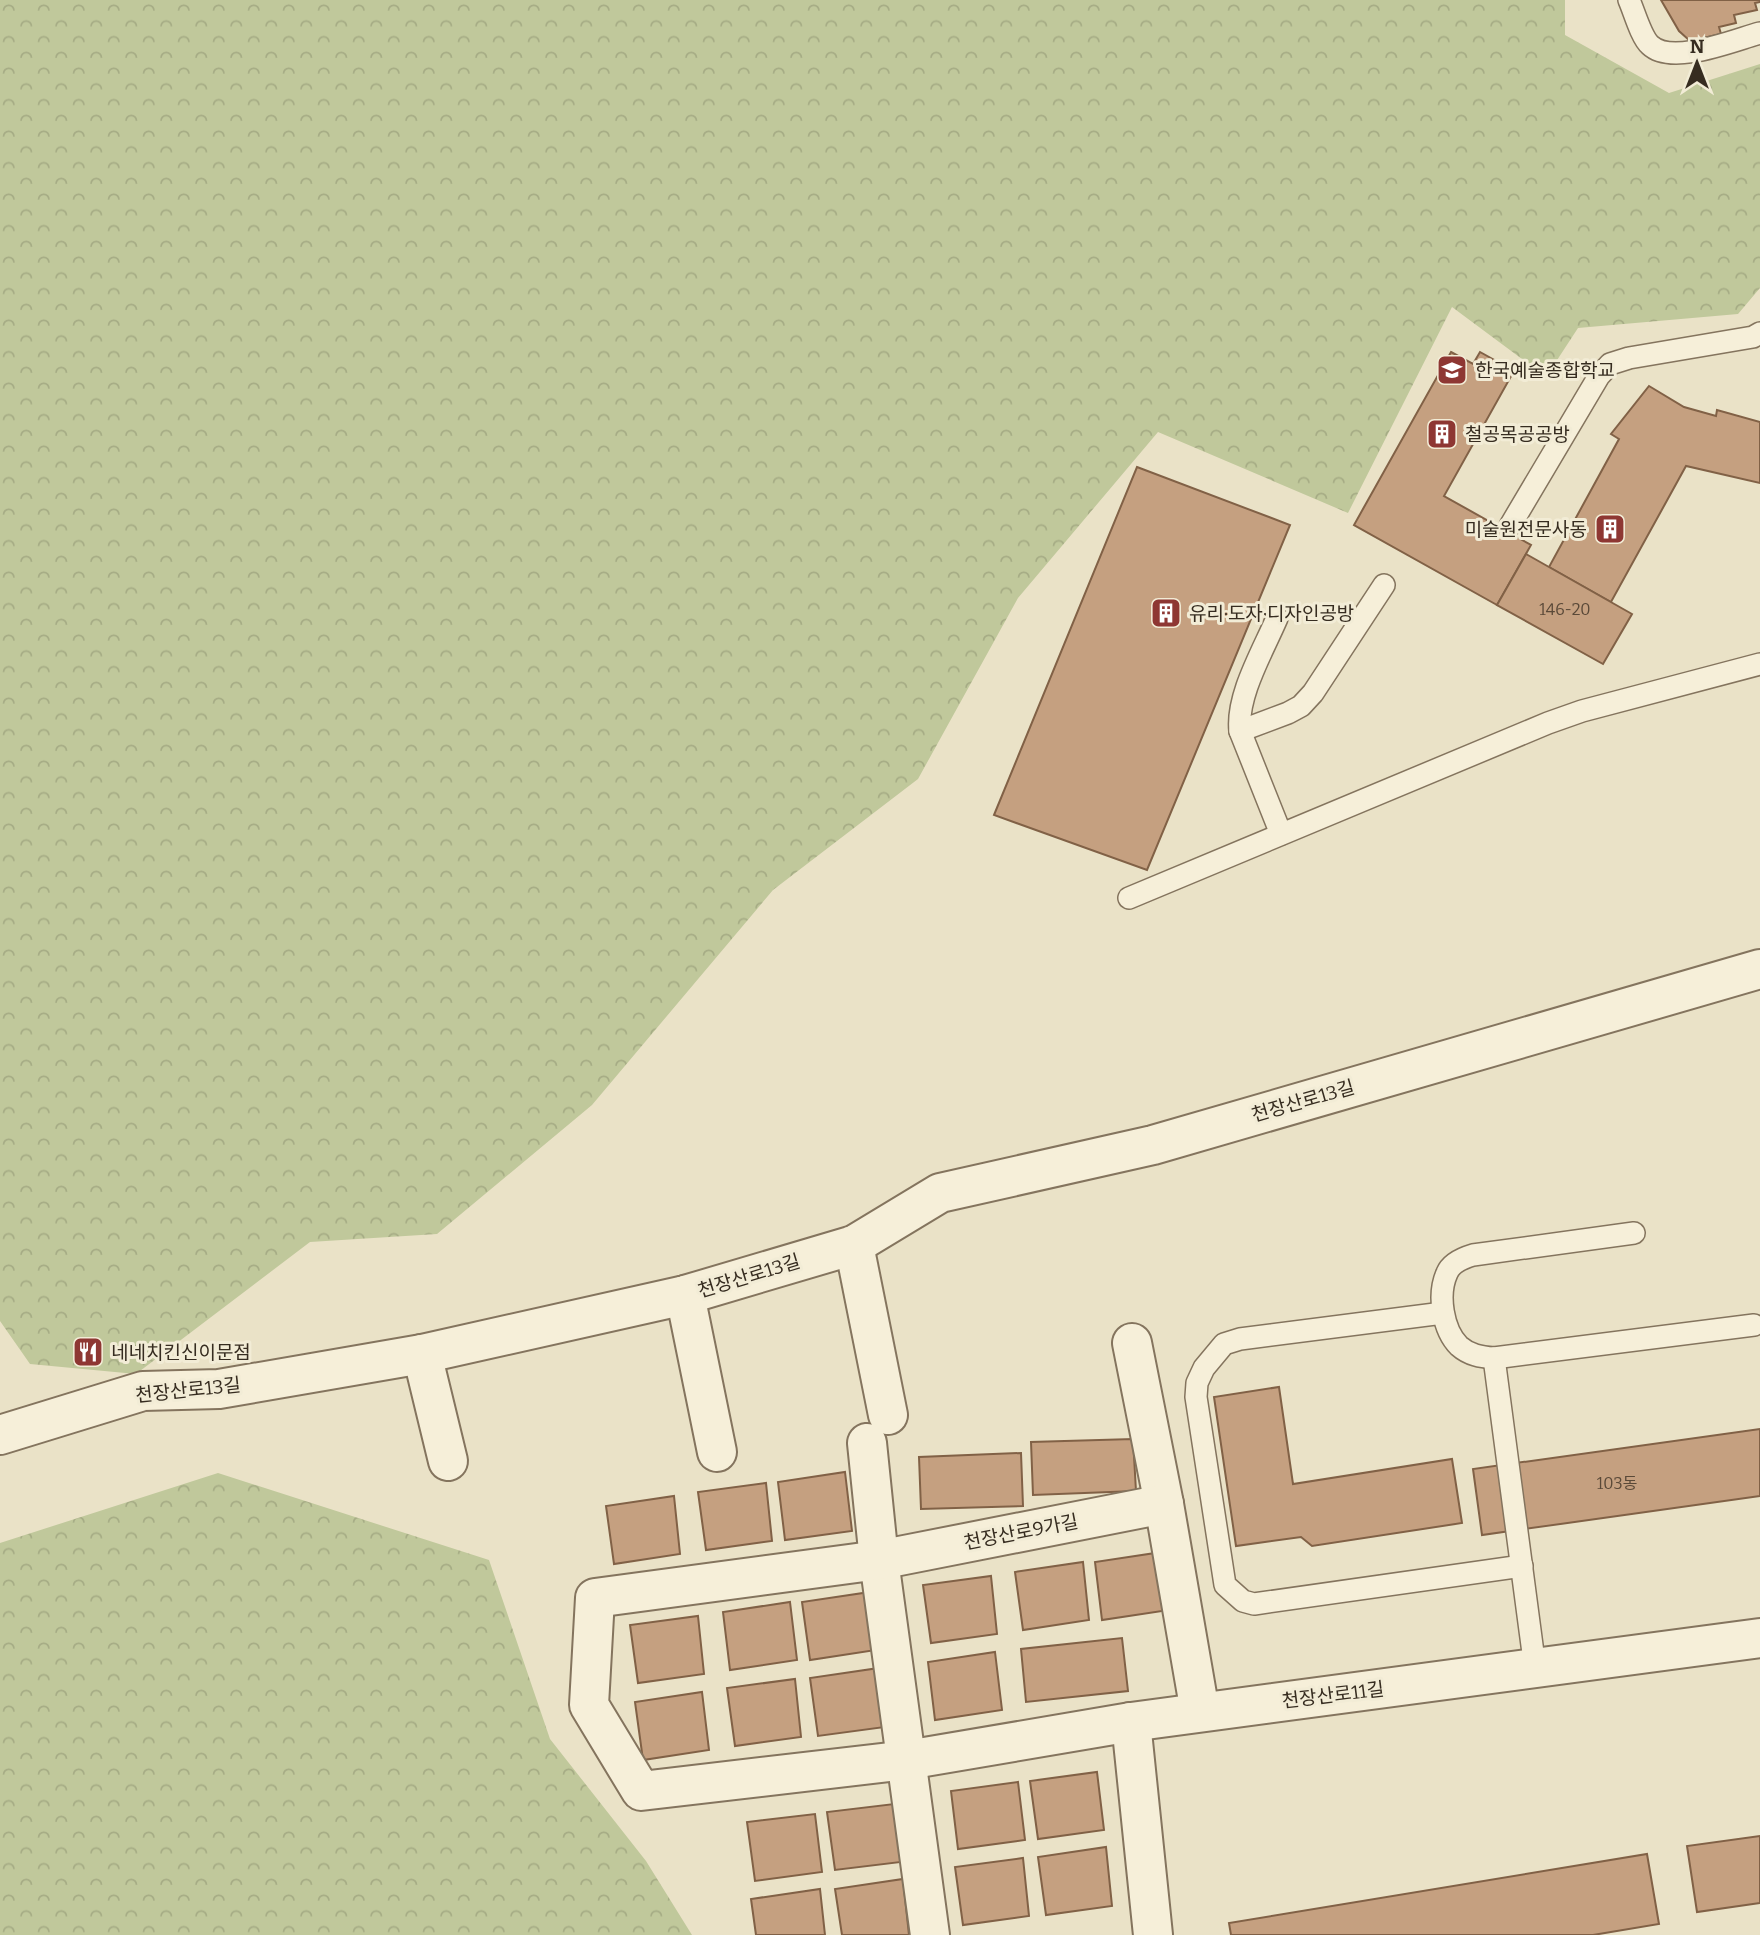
<svg xmlns="http://www.w3.org/2000/svg" width="1760" height="1935" font-family="Bitter,'Noto Sans KR',serif">
	<style>
		.forest { fill: url(#forest-crowns) }
		.building { fill: #c5a080; stroke: #816146; stroke-width: 2 }
		.lines { fill: none; stroke-linecap: round; stroke-linejoin: round }
		.service-casing { stroke: #84745e; stroke-width: 24 }
		.minor-casing { stroke: #84745e; stroke-width: 42 }
		.service { stroke: #f6efd9; stroke-width: 21 }
		.minor { stroke: #f6efd9; stroke-width: 38 }
		.labels { text-anchor: middle; dominant-baseline: central; stroke-width: 6; stroke-linejoin: round; paint-order: stroke }
		.number-label { font-size: 16px; fill: #5a4938 }
		.poi-label { font-size: 19px; fill: #362c20; stroke: #f2ecd6; text-anchor: start }
		.street-label { font-size: 19px; fill: #362c20; stroke: #f2ecd6 }
	</style>
	<defs>
		<pattern id="forest-crowns" width="20" height="18" patternUnits="userSpaceOnUse" patternTransform="scale(1.75)"><rect width="20" height="18" fill="#c0c89b"/><path d="M2 6a3 3 0 1 1 6 0M12 15a3 3 0 1 1 6 0" fill="none" stroke="#a6ac85"/></pattern>
	</defs>
	<rect width="100%" height="100%" fill="#eae2c7"/>
	<!-- forest -->
	<g class="forest">
		<polygon points="0,0 1565,0 1565,35 1669,93 1760,64 1760,288 1738,314 1578,328 1546,377 1452,307 1348,513 1158,432 1018,598 918,779 773,890 592,1105 437,1234 310,1242 136,1374 30,1364 0,1321"/>
		<polygon points="218,1473 489,1560 550,1739 646,1861 692,1935 0,1935 0,1543"/>
	</g>
	<!-- building -->
	<g class="building">
		<polygon points="1661,0 1760,0 1760,2 1755,3 1757,10 1734,15 1736,23 1719,27 1721,34 1690,41 1679,31"/>
		<polygon points="1451,352 1473,364 1480,352 1514,371 1444,496 1531,545 1497,605 1354,525"/>
		<polygon points="1649,386 1684,407 1716,416 1717,410 1760,422 1760,483 1686,466 1611,602 1549,567 1619,439 1611,434"/>
		<polygon points="1137,467 1290,525 1147,870 994,815"/>
		<polygon points="1526,554 1632,614 1603,664 1497,605"/>
		<polygon points="1279,1387 1293,1484 1452,1459 1462,1523 1312,1546 1301,1537 1236,1546 1214,1397"/>
		<polygon points="1760,1429 1760,1496 1482,1535 1473,1469"/>
		<polygon points="1133,1439 1136,1491 1033,1495 1031,1442"/>
		<polygon points="1021,1453 1023,1506 921,1509 919,1457"/>
		<polygon points="845,1472 852,1531 785,1540 778,1482"/>
		<polygon points="766,1483 772,1541 706,1550 698,1492"/>
		<polygon points="674,1496 680,1554 614,1564 606,1506"/>
		<polygon points="1162,1552 1169,1610 1102,1620 1095,1562"/>
		<polygon points="1083,1562 1089,1620 1023,1630 1015,1572"/>
		<polygon points="991,1576 997,1634 931,1643 923,1585"/>
		<polygon points="870,1592 876,1650 810,1660 802,1602"/>
		<polygon points="790,1602 797,1660 730,1670 723,1612"/>
		<polygon points="698,1616 704,1674 638,1683 630,1625"/>
		<polygon points="1122,1638 1128,1691 1026,1702 1021,1649"/>
		<polygon points="995,1652 1002,1710 935,1720 928,1662"/>
		<polygon points="879,1668 885,1727 818,1736 810,1678"/>
		<polygon points="795,1679 801,1737 735,1746 727,1688"/>
		<polygon points="702,1692 709,1750 643,1760 635,1702"/>
		<polygon points="1097,1772 1104,1830 1038,1839 1030,1781"/>
		<polygon points="1018,1782 1025,1840 958,1849 951,1791"/>
		<polygon points="894,1804 901,1862 835,1870 827,1812"/>
		<polygon points="815,1814 822,1872 755,1881 747,1822"/>
		<polygon points="1760,1836 1760,1903 1697,1912 1687,1846"/>
		<polygon points="1106,1847 1112,1906 1046,1915 1038,1857"/>
		<polygon points="1647,1854 1659,1924 1593,1935 1231,1935 1229,1923"/>
		<polygon points="1023,1858 1029,1916 963,1925 955,1867"/>
		<polygon points="903,1879 909,1935 842,1935 835,1889"/>
		<polygon points="820,1889 825,1935 756,1935 751,1899"/>
	</g>
	<g class="lines">
		<!-- service casing -->
		<g class="service-casing">
			<g id="service">
				<path d="M1629,0C1634,11 1641,37 1650,45C1672,66 1734,40 1760,33"/>
				<polyline points="1510,526 1599,376 1610,364 1629,358 1753,337 1760,333"/>
				<path d="M1277,618C1263,651 1236,696 1240,731L1281,834"/>
				<polyline points="1240,731 1288,713 1301,706 1313,693 1384,585"/>
				<polyline points="1129,898 1548,723 1582,711 1760,664"/>
				<path d="M1634,1233L1473,1255C1463,1258 1451,1263 1447,1273C1437,1295 1443,1330 1459,1346C1469,1355 1481,1357 1494,1358L1754,1325"/>
				<polyline points="1443,1313 1240,1339 1224,1344 1204,1368 1197,1383 1196,1397 1225,1585 1243,1601 1254,1604 1522,1566"/>
				<polyline points="1494,1358 1535,1668"/>
			</g>
		</g>
		<!-- minor casing -->
		<g class="minor-casing">
			<g id="minor">
				<polyline points="854,1245 888,1415"/>
				<polyline points="685,1295 717,1452"/>
				<polyline points="1132,1343 1164,1504 1200,1712"/>
				<polyline points="422,1354 448,1461"/>
				<polyline points="0,1435 143,1391 219,1389 422,1354 685,1295 854,1245 940,1193 1153,1145 1760,969"/>
				<polyline points="867,1443 879,1560 930,1935"/>
				<polyline points="1164,1504 879,1560 595,1598 589,1705 641,1791 907,1760 1131,1722 1760,1638"/>
				<polyline points="1131,1722 1153,1935"/>
			</g>
		</g>
		<!-- service -->
		<use href="#service" class="service"/>
		<!-- minor -->
		<use href="#minor" class="minor"/>
	</g>
	<!-- icons -->
	<defs>
		<g id="university-square" transform="scale(1.575)"><rect x="-9" y="-9" width="18" height="18" rx="4" fill="#8e3733" stroke="#f2ecd6"/><path d="M0-5L7-2L0 1L-7-2ZM-4 1L0 2.5L4 1V4Q0 6-4 4Z" fill="#fff"/></g>
		<g id="building-square" transform="scale(1.575)"><rect x="-9" y="-9" width="18" height="18" rx="4" fill="#8e3733" stroke="#f2ecd6"/><path d="M-4-6H4V6H1V3H-1V6H-4ZM-2.5-4.3h1.7v1.8h-1.7ZM.8-4.3h1.7v1.8H.8ZM-2.5-1h1.7V.8h-1.7ZM.8-1h1.7V.8H.8Z" fill="#fff"/></g>
		<g id="restaurant-square" transform="scale(1.575)"><rect x="-9" y="-9" width="18" height="18" rx="4" fill="#8e3733" stroke="#f2ecd6"/><path d="M-5-6h1v4h1v-4h1v4h1v-4h1v5L-1.5 .5V6h-2V.5L-5-1ZM5-6V6H3V1.5H1.5Q1.5-4 5-6Z" fill="#fff"/></g>
	</defs>
	<g fill-rule="evenodd">
		<use href="#university-square" x="1452" y="370"/>
		<use href="#building-square" x="1442" y="434"/>
		<use href="#building-square" x="1610" y="529"/>
		<use href="#building-square" x="1166" y="613"/>
		<use href="#restaurant-square" x="88" y="1352"/>
	</g>
	<g class="labels">
		<!-- number labels -->
		<g class="number-label">
			<text x="1565" y="609">146-20</text>
			<text x="1617" y="1483">103동</text>
		</g>
		<!-- poi labels -->
		<g class="poi-label">
			<text x="1475" y="370">한국예술종합학교</text>
			<text x="1465" y="434">철공목공공방</text>
			<text x="1587" y="529" text-anchor="end">미술원전문사동</text>
			<text x="1189" y="613">유리·도자·디자인공방</text>
			<text x="111" y="1352">네네치킨신이문점</text>
		</g>
		<!-- street labels -->
		<g class="street-label">
			<text transform="translate(1303 1101) rotate(-16)">천장산로13길</text>
			<text transform="translate(749 1276) rotate(-17)">천장산로13길</text>
			<text transform="translate(188 1390) rotate(-6)">천장산로13길</text>
			<text transform="translate(1021 1532) rotate(-11)">천장산로9가길</text>
			<text transform="translate(1333 1695) rotate(-7)">천장산로11길</text>
		</g>
	</g>
	<!-- north arrow -->
	<g transform="translate(1697 63)" stroke="#f2ecd6" stroke-width="5" paint-order="stroke">
	<path d="M0-5L12 26L0 18L-12 26Z" fill="#362c20"/>
	<text y="-10" font-size="19" font-weight="bold" text-anchor="middle" fill="#362c20">N</text>
	</g>
</svg>
